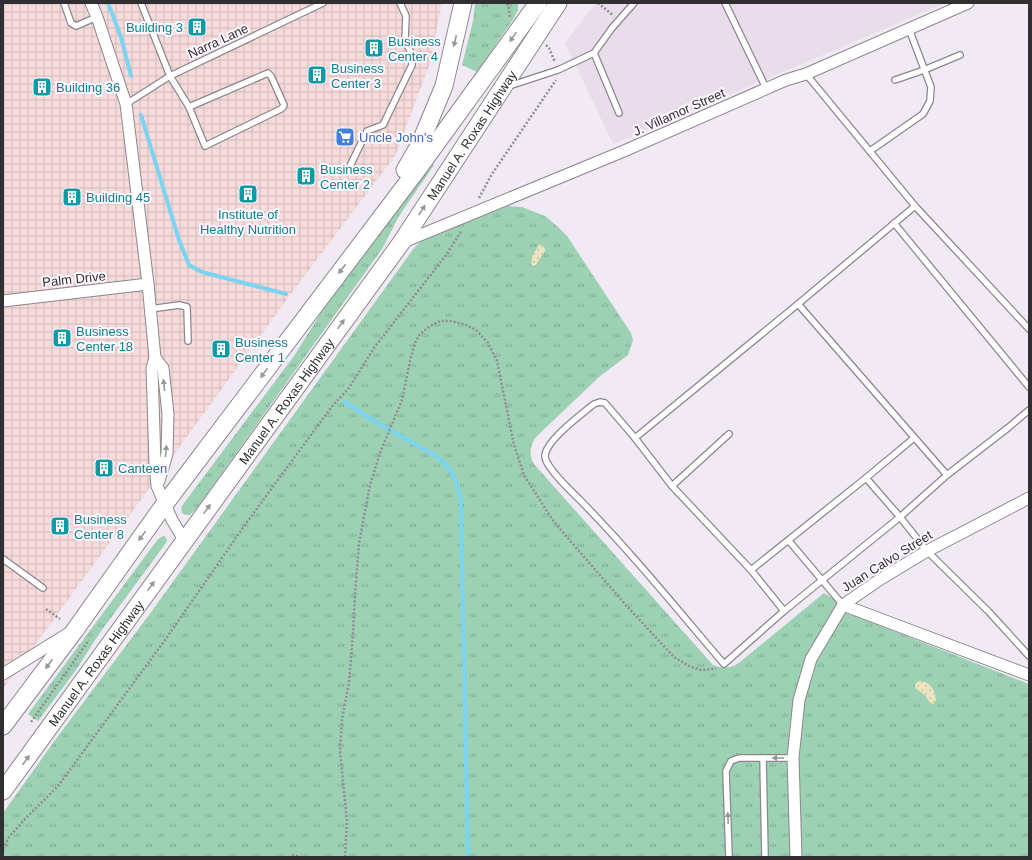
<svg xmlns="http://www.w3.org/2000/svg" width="1032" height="860" font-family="Helvetica,sans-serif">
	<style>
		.built { fill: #e9dceb }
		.industrial { fill: url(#industrial-grid) }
		.grass { fill: url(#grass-tufts) }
		.sand { fill: url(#sand-dots) }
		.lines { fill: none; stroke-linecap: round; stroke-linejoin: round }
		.stream { stroke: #7ad4f2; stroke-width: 4 }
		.lane-casing { stroke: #8d868f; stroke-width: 8 }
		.street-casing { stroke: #8d868f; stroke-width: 13 }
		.primary-casing { stroke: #8d868f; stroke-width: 19 }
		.path { stroke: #928c93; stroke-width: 2.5; stroke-dasharray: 2 2; stroke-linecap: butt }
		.lane { stroke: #fff; stroke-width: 5.5 }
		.street { stroke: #fff; stroke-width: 11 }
		.primary { stroke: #fff; stroke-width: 17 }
		.oneway { fill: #989798 }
		.labels { text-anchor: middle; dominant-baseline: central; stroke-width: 4; stroke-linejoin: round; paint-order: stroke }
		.culture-label { font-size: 13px; fill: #0d838f; stroke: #fef7ff; text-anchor: start }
		.street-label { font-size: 13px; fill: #322f32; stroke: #fef7ff }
		.shop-label { font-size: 13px; fill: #366cbe; stroke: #fef7ff; text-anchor: start }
	</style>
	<defs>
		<pattern id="industrial-grid" width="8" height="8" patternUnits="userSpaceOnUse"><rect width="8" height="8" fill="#f6dbda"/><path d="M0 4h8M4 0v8" fill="none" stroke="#d3bcbc"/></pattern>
		<pattern id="grass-tufts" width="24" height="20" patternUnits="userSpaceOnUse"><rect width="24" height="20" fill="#9dd1b4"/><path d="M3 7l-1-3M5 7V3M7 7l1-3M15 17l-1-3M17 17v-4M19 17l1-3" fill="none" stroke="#81aa93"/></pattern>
		<pattern id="sand-dots" width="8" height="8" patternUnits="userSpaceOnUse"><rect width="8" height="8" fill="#ede3be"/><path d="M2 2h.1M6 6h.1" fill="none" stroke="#ccc3a4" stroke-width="1.8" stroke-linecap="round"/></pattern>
	</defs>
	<rect width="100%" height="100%" fill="#f1e9f3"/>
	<!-- built -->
	<polygon class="built" points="596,3 945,3 613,144 565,43"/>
	<!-- industrial -->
	<polygon class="industrial" points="3,3 442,3 430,63 395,156 293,291 3,689"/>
	<!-- grass -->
	<g class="grass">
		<polygon points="475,3 518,3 518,10 514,18 477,72 462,65 473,21"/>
		<path d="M432,164L434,165L399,216L382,249L197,508L190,515L183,514C180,509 181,507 184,503L294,356L324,308Z"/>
		<path d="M506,206L522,207L545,216L558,227L567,236L631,333L633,340L628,355L599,377L536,437C530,446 529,452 533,463L713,665C724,669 731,669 740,662L824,593L876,624L1029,684V857H3V813L58,736L149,615L414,248L424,238Z"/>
		<polygon points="165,536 167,540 166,543 99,634 76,670 38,721 28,714 158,539 161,537"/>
	</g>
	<!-- sand -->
	<g class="sand">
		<path d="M539,245H542L545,249V251L535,266H532C530,258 535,251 539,245Z"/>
		<path d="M919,681C930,681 935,690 936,700L934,704L930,703L925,695L915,688V684Z"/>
	</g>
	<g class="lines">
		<!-- stream -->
		<g class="stream">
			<polyline points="108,3 121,37 131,76"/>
			<polyline points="141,115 179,240 189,265 202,272 286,294"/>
			<path d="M345,402L371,419L439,458C454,472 460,487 461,507L468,857"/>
		</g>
		<!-- lane casing -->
		<g class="lane-casing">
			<g id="lane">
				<polyline points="64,3 71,23 76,26 97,17"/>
				<polyline points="141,3 170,76 189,107 205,146 281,109 283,107 284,105 271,76 268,73 189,107"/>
				<polyline points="725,3 766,88"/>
				<polyline points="806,74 915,206 1029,329"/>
				<polyline points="895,80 924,70 960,55"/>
				<polyline points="509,86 558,70 594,53"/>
				<polyline points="126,104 170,76 323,3"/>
				<polyline points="619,113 594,53 612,28 634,3"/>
				<polyline points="870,151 923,114 930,101 931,87 909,29"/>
				<polyline points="350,166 367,131 383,125 412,65 412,55 405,40 406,16 400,3"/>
				<polyline points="894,223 1029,387"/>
				<polyline points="798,304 947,475"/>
				<polyline points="150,309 179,305 187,307 188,341"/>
				<path d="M635,438L605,403L600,402L594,404C582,414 546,440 545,456C545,467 572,492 580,500C631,552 677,609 724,664L784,611L900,517L947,475L1009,427L1029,410"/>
				<polyline points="866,478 900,517 927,551 989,612 1029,656"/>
				<polyline points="672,486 729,434"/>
				<polyline points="789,541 843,605"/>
				<polyline points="3,559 43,588"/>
				<polyline points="751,570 866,478 914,438"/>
				<polyline points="784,611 751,570 672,486 635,438 798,304 915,206"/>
				<polyline points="763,758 765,857"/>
				<polyline points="729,857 726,771 731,761 739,758 793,758"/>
			</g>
		</g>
		<!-- street casing -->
		<g class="street-casing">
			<g id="street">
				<polyline points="91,3 97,17 126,104 148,284 155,358 152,368 155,464 157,486 172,520 184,540"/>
				<polyline points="401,243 624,151 786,80 806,74 968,3"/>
				<polyline points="3,301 148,284"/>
				<polyline points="155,358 163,368 168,414 167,454 159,481"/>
				<polyline points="843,605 1029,675"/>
				<polyline points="3,674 69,633"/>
				<polyline points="796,857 793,758 799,700 811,659 843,605 879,580 927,551 1029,498"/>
			</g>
		</g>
		<!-- primary casing -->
		<g class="primary-casing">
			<g id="primary">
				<polyline points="405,170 419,146 444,86 463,3"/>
				<polyline points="3,726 75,630 164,505 417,170 538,3"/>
				<path id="s1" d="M3,791L401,243L558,3"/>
			</g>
		</g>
		<!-- path -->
		<g class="path">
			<polyline points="508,3 510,18"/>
			<polyline points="598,3 613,15"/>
			<polyline points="546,45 549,48 555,62"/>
			<polyline points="479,198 492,174 556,80"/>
			<polyline points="46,609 60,619"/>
			<polyline points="31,722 89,640"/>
			<polyline points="3,849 9,837 25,819 58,786 165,640 247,522 333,405 349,388 374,348 446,255 462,230"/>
			<polyline points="292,855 300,857"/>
			<polyline points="345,857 347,821 340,751 342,719 349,683 353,633 355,594 359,543 370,485 380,453 402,400 411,356 415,343 420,334 430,326 440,321 450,321 464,324 476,330 488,343 497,361 514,445 524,475 554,522 624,603 674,657 689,666 701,670 713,669 716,668"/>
		</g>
		<!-- lane -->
		<use href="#lane" class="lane"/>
		<!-- street -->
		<use href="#street" class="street"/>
		<!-- primary -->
		<use href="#primary" class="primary"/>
	</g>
	<!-- one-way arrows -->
	<defs><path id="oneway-solid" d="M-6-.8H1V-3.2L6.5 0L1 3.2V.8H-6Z"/></defs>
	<g class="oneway">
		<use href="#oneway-solid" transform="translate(513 37) rotate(125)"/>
		<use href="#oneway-solid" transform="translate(455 41) rotate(103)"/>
		<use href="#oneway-solid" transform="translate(422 210) rotate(-57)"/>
		<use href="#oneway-solid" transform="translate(342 269) rotate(127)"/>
		<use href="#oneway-solid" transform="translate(341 324) rotate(-54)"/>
		<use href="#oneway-solid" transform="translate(264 373) rotate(127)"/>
		<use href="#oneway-solid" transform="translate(164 385) rotate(-96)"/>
		<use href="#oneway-solid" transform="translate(166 451) rotate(-85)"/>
		<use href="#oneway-solid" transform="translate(207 509) rotate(-54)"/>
		<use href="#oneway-solid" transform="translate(142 536) rotate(126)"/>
		<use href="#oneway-solid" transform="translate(151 586) rotate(-54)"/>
		<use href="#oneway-solid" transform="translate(49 664) rotate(127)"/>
		<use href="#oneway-solid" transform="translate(778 758) rotate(180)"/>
		<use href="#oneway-solid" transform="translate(26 760) rotate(-54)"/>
		<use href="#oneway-solid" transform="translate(728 818) rotate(-92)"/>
	</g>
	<!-- icons -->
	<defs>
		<g id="building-square" transform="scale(1)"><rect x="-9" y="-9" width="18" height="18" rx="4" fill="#0f9aa8" stroke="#fef7ff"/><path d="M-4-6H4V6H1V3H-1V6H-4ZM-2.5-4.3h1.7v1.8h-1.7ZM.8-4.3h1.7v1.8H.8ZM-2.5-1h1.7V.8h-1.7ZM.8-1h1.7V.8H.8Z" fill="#fff"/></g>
		<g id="supermarket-square" transform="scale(1)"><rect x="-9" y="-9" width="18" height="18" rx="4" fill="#3f7fe0" stroke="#fef7ff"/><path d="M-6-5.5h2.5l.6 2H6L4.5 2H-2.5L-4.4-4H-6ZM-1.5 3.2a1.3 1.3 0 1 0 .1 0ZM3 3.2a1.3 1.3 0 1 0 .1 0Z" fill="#fff"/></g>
	</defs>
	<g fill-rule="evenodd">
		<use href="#building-square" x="197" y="27"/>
		<use href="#building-square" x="374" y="48"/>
		<use href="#building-square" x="317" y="75"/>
		<use href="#building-square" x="42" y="87"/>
		<use href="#supermarket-square" x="345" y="137"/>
		<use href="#building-square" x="306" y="176"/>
		<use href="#building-square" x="248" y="194"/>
		<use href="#building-square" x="72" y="197"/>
		<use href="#building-square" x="62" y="338"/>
		<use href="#building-square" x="221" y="349"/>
		<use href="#building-square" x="104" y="468"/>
		<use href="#building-square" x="60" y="526"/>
	</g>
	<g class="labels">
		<!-- culture labels -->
		<g class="culture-label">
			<text x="183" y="27" text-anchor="end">Building 3</text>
			<text x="388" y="41">Business<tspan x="388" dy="15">Center 4</tspan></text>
			<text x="331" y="68">Business<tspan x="331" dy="15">Center 3</tspan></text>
			<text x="56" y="87">Building 36</text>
			<text x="320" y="169">Business<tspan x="320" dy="15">Center 2</tspan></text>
			<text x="86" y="197">Building 45</text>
			<text x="248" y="214" text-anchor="middle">Institute of<tspan x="248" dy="15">Healthy Nutrition</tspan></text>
			<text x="76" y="331">Business<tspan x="76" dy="15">Center 18</tspan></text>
			<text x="235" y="342">Business<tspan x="235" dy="15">Center 1</tspan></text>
			<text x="118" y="468">Canteen</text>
			<text x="74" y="519">Business<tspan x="74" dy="15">Center 8</tspan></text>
		</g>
		<!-- street labels -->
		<g class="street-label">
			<text transform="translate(218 41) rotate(-25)">Narra Lane</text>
			<text transform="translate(679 112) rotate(-24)">J. Villamor Street</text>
			<text stroke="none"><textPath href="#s1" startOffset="806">Manuel A. Roxas Highway</textPath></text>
			<text transform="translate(74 279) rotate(-6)">Palm Drive</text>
			<text stroke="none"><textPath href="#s1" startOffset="482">Manuel A. Roxas Highway</textPath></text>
			<text transform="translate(887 561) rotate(-32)">Juan Calvo Street</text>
			<text stroke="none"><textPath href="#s1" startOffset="158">Manuel A. Roxas Highway</textPath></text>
		</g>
		<!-- shop labels -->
		<g class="shop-label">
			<text x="359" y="137">Uncle John's</text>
		</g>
	</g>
	<!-- border -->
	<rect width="1032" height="860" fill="none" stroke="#322f32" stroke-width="8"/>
</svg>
